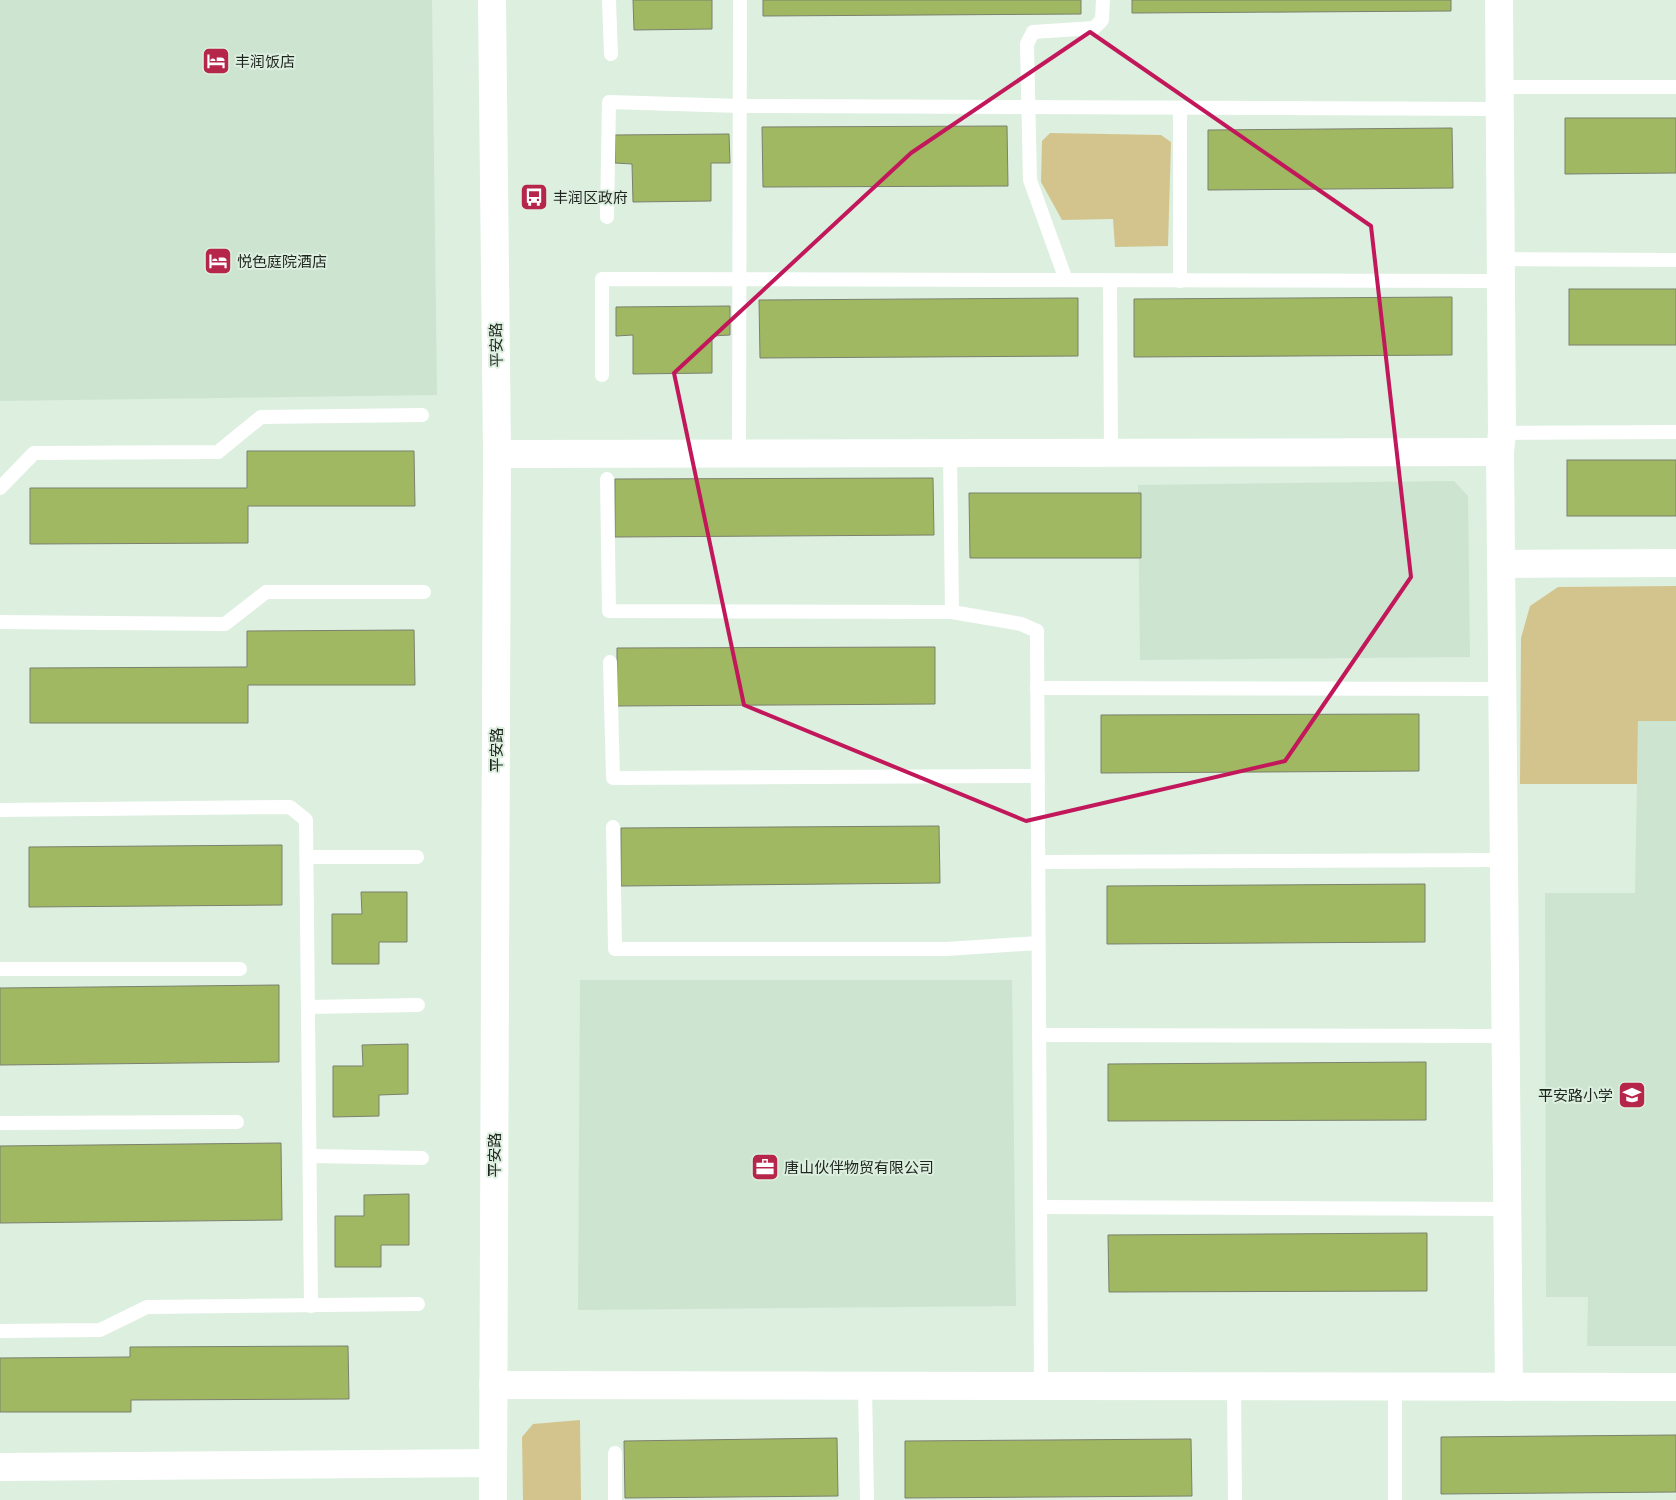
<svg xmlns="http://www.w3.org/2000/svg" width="1676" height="1500" font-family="'IBM Plex Sans','Noto Sans SC',sans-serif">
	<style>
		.built { fill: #cde5d0 }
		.green { fill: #d3c48e }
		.building { fill: #a1b863; stroke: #7b816e }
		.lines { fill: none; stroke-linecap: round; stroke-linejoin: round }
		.service { stroke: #fff; stroke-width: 14 }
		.minor { stroke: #fff; stroke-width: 28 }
		.tertiary { stroke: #fff; stroke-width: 28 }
		.marked { fill: none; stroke: #c2185b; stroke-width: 4; stroke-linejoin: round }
		.labels { text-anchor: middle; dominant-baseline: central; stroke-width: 4; stroke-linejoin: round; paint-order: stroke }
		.poi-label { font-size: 15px; fill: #1e241e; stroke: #ddefdf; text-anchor: start }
		.street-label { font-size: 15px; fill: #1e241e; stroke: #ddefdf }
	</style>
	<rect width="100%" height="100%" fill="#ddefdf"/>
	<!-- built -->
	<g class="built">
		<polygon points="0,0 432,0 437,395 0,401"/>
		<polygon points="1454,481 1468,496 1470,657 1140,660 1138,485"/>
		<polygon points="1638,721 1676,721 1676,1346 1587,1346 1588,1297 1546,1297 1545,893 1635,893"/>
		<polygon points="580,980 1012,980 1016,1306 578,1310"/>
	</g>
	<!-- green -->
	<g class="green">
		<polygon points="1050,133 1161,135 1171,142 1168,246 1115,247 1113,219 1062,220 1041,182 1042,141"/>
		<polygon points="1676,586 1676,721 1638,721 1637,784 1520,784 1521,638 1530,606 1558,587"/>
		<polygon points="580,1420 581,1500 523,1500 522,1437 533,1424"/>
	</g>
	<!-- building -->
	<g class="building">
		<polygon points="633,0 712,0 712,29 634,30"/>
		<polygon points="763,0 1081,0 1081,14 763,16"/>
		<polygon points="1132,0 1451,0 1451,11 1132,13"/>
		<polygon points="1565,118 1676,118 1676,173 1565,174"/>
		<polygon points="1007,126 1008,186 763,187 762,127"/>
		<polygon points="1452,128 1453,188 1208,190 1208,130"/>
		<polygon points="729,134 730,163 711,163 711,201 633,202 632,164 615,163 615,135"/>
		<rect x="1569" y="289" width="107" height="56"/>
		<polygon points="1452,297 1452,355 1134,357 1134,299"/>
		<polygon points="1078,298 1078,356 760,358 759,300"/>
		<polygon points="730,306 730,335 712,336 712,373 633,374 633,335 616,336 616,307"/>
		<polygon points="247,451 414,451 415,506 248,506 248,543 30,544 30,488 247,488"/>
		<rect x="1567" y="460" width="109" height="56"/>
		<polygon points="933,478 934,535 615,537 615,479"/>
		<polygon points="969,493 1141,493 1141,558 970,558"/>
		<polygon points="414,630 415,685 248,685 248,723 30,723 30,668 247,667 247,631"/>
		<polygon points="935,647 935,704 617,706 617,648"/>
		<polygon points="1419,714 1419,771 1101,773 1101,715"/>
		<polygon points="939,826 940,883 621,886 621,828"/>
		<polygon points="282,845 282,905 29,907 29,847"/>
		<polygon points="1425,884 1425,942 1107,944 1107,886"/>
		<polygon points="361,892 407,892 407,942 379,942 379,964 332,964 332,914 362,914"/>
		<polygon points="279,985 279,1062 0,1065 0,988"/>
		<polygon points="408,1044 408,1094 379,1095 379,1116 333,1117 333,1066 363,1066 362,1045"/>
		<polygon points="1426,1062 1426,1120 1108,1121 1108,1064"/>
		<polygon points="281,1143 282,1220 0,1223 0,1146"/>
		<polygon points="409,1194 409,1245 381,1245 381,1267 335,1267 335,1216 364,1216 364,1195"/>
		<polygon points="1427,1233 1427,1291 1109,1292 1108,1235"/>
		<polygon points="348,1346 349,1399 131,1400 131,1412 0,1412 0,1358 130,1357 130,1347"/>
		<polygon points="1676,1435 1676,1492 1441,1494 1441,1437"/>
		<polygon points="837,1438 838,1496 625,1498 624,1441"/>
		<polygon points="1191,1439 1192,1496 905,1498 905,1441"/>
	</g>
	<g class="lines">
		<!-- service -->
		<g class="service">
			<polyline points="609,0 611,54"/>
			<polyline points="1499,87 1676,87"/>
			<polyline points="1180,108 1180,281"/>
			<polyline points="607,217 609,102 740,106 1500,109"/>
			<polyline points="1500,259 1676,260"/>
			<polyline points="1066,280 1030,180 1027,44 1033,32 1094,28 1102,20 1103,0"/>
			<polyline points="1110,281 1111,453"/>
			<polyline points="602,375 602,279 1500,281"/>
			<polyline points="1502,433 1676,432"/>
			<polyline points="739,453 740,0"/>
			<polyline points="950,453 952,612"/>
			<polyline points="607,479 609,611 952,612 1021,624 1037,631 1041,1386"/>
			<polyline points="0,488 34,453 218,452 261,417 422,415"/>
			<polyline points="0,622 225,624 266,592 424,592"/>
			<polyline points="610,662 613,778 1038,776"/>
			<polyline points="1037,688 1503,689"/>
			<polyline points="0,810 290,807 306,820 311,1306"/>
			<polyline points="613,827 615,949 946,949 1038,943"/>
			<polyline points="308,857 417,857"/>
			<polyline points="1040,862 1505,860"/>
			<polyline points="0,969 240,969"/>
			<polyline points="309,1007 418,1005"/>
			<polyline points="1039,1035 1506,1036"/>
			<polyline points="0,1123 237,1122"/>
			<polyline points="310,1156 422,1158"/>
			<polyline points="1040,1207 1507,1209"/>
			<polyline points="0,1331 100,1330 147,1307 418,1304"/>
			<polyline points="865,1386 867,1500"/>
			<polyline points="1234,1387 1235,1500"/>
			<polyline points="1395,1387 1395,1500"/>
			<polyline points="615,1500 615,1453"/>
		</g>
		<!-- minor -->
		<g class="minor">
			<polyline points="1499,0 1502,433 1500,452 1509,1387"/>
			<polyline points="497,454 1500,452"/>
			<polyline points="1502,564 1676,563"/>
			<polyline points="493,1385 1676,1387"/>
			<polyline points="0,1467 493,1463"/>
		</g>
		<!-- tertiary -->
		<polyline class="tertiary" points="492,0 497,454 493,1500"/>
	</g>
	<!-- marked area -->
	<path class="marked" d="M1090,32L1371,226L1411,577L1285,761L1026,821L744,705L674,373L911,153Z"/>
	<!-- icons -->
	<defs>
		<g id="hotel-square" transform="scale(1.4375)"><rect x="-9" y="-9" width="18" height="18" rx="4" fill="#b6254a" stroke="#ddefdf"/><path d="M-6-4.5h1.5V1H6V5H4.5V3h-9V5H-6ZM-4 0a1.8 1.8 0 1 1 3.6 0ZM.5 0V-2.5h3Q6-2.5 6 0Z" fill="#fff"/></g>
		<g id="bus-square" transform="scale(1.4375)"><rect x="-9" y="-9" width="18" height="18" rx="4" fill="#b6254a" stroke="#ddefdf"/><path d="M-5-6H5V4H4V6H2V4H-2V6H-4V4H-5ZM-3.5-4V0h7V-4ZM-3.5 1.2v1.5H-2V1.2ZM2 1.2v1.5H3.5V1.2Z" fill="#fff"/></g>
		<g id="school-square" transform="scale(1.4375)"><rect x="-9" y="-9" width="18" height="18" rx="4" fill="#b6254a" stroke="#ddefdf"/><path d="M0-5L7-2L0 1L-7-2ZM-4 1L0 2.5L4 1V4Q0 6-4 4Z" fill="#fff"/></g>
		<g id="office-square" transform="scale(1.4375)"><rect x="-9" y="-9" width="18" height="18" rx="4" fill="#b6254a" stroke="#ddefdf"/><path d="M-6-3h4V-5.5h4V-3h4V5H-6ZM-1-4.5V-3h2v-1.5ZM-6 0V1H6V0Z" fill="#fff"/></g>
	</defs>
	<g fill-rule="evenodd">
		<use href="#hotel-square" x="216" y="61"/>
		<use href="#bus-square" x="534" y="197"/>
		<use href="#hotel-square" x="218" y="261"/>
		<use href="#school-square" x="1632" y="1095"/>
		<use href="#office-square" x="765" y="1167"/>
	</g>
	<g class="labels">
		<!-- poi labels -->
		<g class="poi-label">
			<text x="235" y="61">丰润饭店</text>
			<text x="553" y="197">丰润区政府</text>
			<text x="237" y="261">悦色庭院酒店</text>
			<text x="1613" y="1095" text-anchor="end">平安路小学</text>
			<text x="784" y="1167">唐山伙伴物贸有限公司</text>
		</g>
		<!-- street labels -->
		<g class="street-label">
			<text transform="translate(496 345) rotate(-91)">平安路</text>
			<text transform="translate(496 750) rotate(-90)">平安路</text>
			<text transform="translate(494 1155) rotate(-90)">平安路</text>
		</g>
	</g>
</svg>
